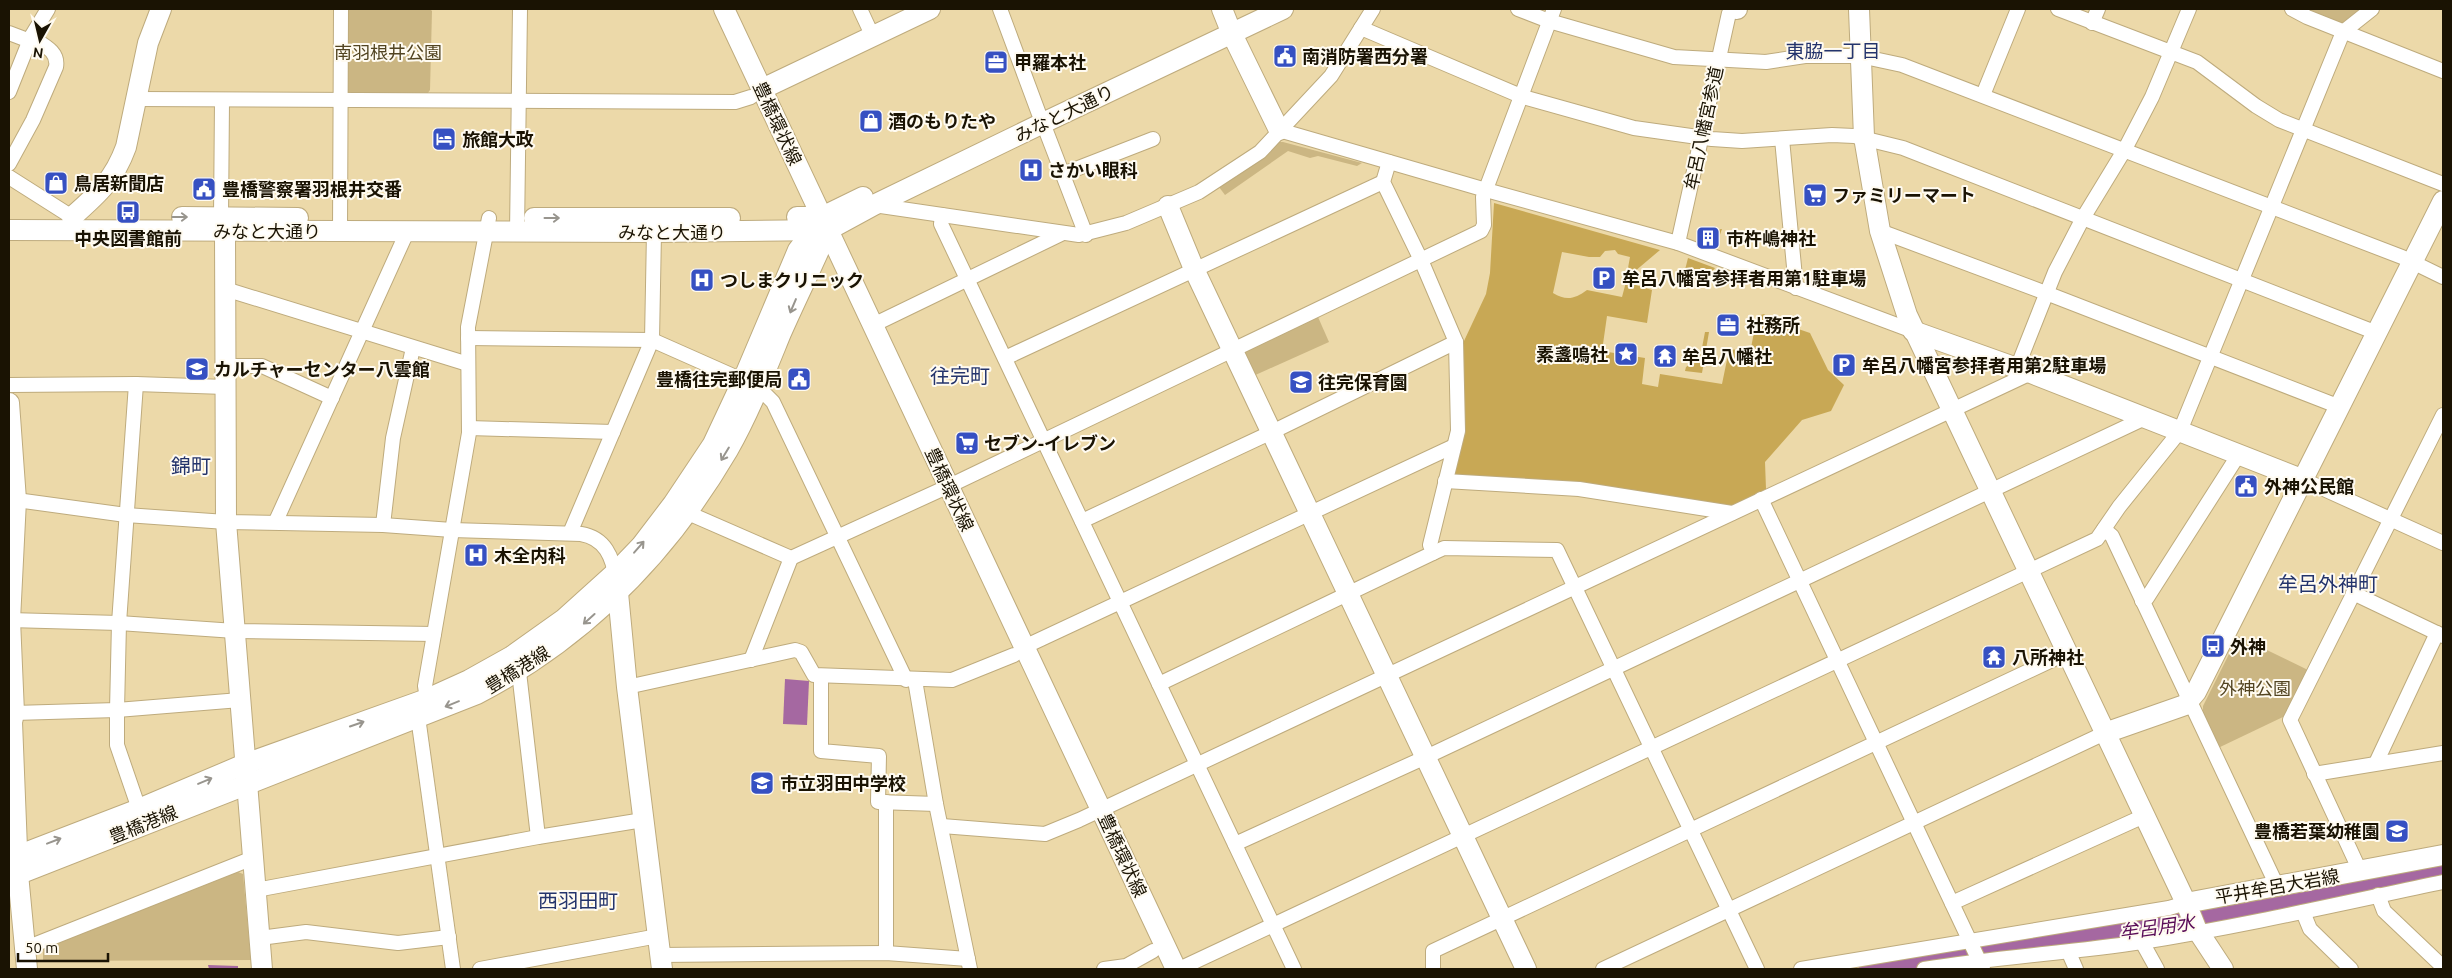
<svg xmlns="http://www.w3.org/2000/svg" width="2452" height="978" font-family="Ubuntu,'Noto Sans JP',sans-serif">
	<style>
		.green { fill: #cbb683 }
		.forest { fill: #c8a855 }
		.water { fill: #a568a1 }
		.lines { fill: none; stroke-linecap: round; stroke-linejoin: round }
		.river { stroke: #a568a1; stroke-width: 21 }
		.street-casing { stroke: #beab7d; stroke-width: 16 }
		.secondary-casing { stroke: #beab7d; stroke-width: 22 }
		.street { stroke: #fff; stroke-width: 14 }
		.secondary { stroke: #fff; stroke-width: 20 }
		.oneway { stroke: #98958e }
		.labels { text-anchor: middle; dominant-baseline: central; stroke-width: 4; stroke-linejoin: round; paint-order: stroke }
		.park-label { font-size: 18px; fill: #524421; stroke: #fffbf1 }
		.poi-label { font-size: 18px; font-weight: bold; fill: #1a1303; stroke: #fffbf1; text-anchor: start }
		.street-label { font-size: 18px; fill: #1a1303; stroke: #fffbf1 }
		.neighbourhood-label { font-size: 19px; fill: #24346c; stroke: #fffbf1 }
		.water-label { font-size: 19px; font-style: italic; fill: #590c58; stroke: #fffbf1 }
		.quarter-label { font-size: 20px; fill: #24346c; stroke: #fffbf1 }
	</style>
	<rect width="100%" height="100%" fill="#ecd9a9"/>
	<!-- green -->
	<g class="green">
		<polygon points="345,9 430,9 432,11 430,90 427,94 347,95"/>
		<polygon points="2304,9 2366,9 2345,25"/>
		<polygon points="1278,142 1283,142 1362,163 1357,166 1318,156 1310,158 1288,151 1225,195 1219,187 1264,157"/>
		<polygon points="1318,317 1329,342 1251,377 1242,353"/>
		<polygon points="2238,636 2308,670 2285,716 2218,748 2203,715 2203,706"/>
		<polygon points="238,872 243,874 251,960 43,961 43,949"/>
	</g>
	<!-- forest -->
	<g class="forest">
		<path d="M1494,203L1660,250L1634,272L1628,268L1630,257L1618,254L1615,250L1605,251L1600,257H1589L1562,252L1553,293C1566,301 1575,299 1587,290L1622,297L1626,282L1652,290L1647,323L1607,316L1602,351L1645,358L1642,384L1658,387L1660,374L1722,384L1729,350L1751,348L1757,316L1764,314L1772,320L1810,333L1828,370L1844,385L1831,411L1802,420L1765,462L1766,489L1734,507L1455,476L1453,474L1463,435L1464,341L1486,294L1490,273Z"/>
		<polygon points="1722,229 1714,251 1706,248 1714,230"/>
		<polygon points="1688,258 1715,268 1706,280 1698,285 1683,278"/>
		<polygon points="1705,332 1709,332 1702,373 1685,371 1686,367 1700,358"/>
	</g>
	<!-- water -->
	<g class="water">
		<polygon points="785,679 809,681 807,725 783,724"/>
		<polygon points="208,965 238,966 238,969 209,969"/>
	</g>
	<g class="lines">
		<!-- river -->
		<polyline class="river" points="1869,969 2094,930 2112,935 2313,901 2443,870"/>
		<!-- street casing -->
		<g class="street-casing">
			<g id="street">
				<polyline points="860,9 873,37"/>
				<polyline points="1000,9 1039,114"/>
				<polyline points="1518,9 1549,21 1674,57 1766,62 1805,56 1860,56 1902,65 2402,257 2443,277"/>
				<polyline points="2058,9 2197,62 2256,106 2279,120 2443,184"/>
				<polyline points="2292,9 2307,17 2443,71"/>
				<polyline points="2092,23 2098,9"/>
				<polyline points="1361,28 1523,97 1634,128 1712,139 1742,141 1832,135 1854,136 1903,148 2377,333"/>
				<polyline points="9,33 30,41"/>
				<polyline points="9,92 31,37"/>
				<polyline points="1983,95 2018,9"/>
				<polyline points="136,99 735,102 751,97"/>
				<polyline points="1043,123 1086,235"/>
				<polyline points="1279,130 1486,190 1678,243 1913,331"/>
				<polyline points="1782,139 1796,288"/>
				<path d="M9,164L33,120L56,67C59,51 43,45 31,37L48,9"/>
				<polyline points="1063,174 1153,139"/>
				<polyline points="9,177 72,217"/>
				<polyline points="874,205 1079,235 1126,223 1199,192 1260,152 1331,76 1373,9"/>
				<polyline points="942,215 941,224 1294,969"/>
				<polyline points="221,217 222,101"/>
				<polyline points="340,231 341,9"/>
				<polyline points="1880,231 2046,293 2340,407"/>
				<polyline points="517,232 520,9"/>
				<polyline points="1678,243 1729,13 1736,9"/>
				<polyline points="225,289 468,364"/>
				<polyline points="873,325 1063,233"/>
				<polyline points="468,338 652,340 758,387 773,402 906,680"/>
				<polyline points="1005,358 1383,182"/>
				<polyline points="225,366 262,366 332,398"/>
				<polyline points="2017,368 2055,272 2083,218 2125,149 2152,97 2189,9"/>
				<polyline points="136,384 119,623 117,710 117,745 139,809"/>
				<polyline points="9,385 136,384 225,387"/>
				<polyline points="469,428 613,432"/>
				<polyline points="2304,480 2443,543"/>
				<polyline points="1445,481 1579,489 1732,513"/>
				<path d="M9,499L126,515L226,522L383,525L452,530L581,534C605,538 613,557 616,580"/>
				<polyline points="1761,499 1983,969"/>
				<polyline points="688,513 791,558 949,486 1481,231 1484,225 1483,197 1554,9"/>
				<polyline points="276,521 407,232"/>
				<polyline points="1082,521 1272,432 1456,342"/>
				<polyline points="383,525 393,438 413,348"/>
				<polyline points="2104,529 2112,536 2277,886"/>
				<polyline points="570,533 652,340 654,232"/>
				<polyline points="1433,553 1444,548 1557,550 1757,969"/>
				<polyline points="2353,593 2443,636"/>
				<polyline points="2142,601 2147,598 2239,454"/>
				<polyline points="9,620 119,623 235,631 434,634"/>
				<polyline points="1024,647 1454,446"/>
				<polyline points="751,660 791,558"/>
				<polyline points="519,672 538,837"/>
				<polyline points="821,676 821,751 879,756 878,802 936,804"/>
				<polyline points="915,680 936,804 970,969"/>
				<polyline points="1159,684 1433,553 1430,545 1458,431 1456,342 1421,260 1383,182 1389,162"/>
				<polyline points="627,687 795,650 801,652 814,675 952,680 1014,655"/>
				<polyline points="427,699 425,686 469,433 468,327 489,218"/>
				<polyline points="14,713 117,710 240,700"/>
				<polyline points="418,717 453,969"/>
				<polyline points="2376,763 2437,633"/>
				<polyline points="2314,774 2443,753"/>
				<polyline points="886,802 886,953"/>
				<polyline points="942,826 1045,834 1079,820 2031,373"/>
				<polyline points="1235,844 1426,757 2145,418"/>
				<polyline points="2360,871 2290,720 2443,415"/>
				<polyline points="256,890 538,837 643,820"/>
				<polyline points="2378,895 2384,911 2443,967"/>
				<polyline points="1952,903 2144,816"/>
				<polyline points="2303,912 2310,929 2351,969"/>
				<polyline points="260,938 306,932 398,943 449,937"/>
				<polyline points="2142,942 2157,969"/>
				<polyline points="26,948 253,858"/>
				<polyline points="2069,953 2076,969"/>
				<polyline points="660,955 886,953 968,959"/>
				<polyline points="480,969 658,936"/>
				<polyline points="1104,969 1126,966 1153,951"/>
				<polyline points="1179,969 2097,539 2119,507 2180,431 2343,32 2372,9"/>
				<polyline points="1433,969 1433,951 2067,653"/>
				<polyline points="1603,969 2105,733"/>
				<polyline points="1801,969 2169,908 2186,903"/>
				<path d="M1924,969C1996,957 2069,953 2142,942C2243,926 2343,903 2443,882"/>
			</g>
		</g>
		<!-- secondary casing -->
		<g class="secondary-casing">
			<g id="secondary">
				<polyline points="724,9 1176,969"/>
				<polyline points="1222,9 1232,34 1279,130"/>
				<polyline points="1736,9 1737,9"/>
				<polyline points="1859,9 1864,137 1880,231 1907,315 2186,903"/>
				<polyline points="762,89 930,9"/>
				<polyline points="1168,206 1194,269 1526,969"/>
				<path d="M72,217C98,194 114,180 126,147L148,43L161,9"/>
				<polyline points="182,217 298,218"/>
				<polyline points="797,217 822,217 863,197"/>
				<polyline points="534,218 730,218"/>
				<polyline points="222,219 225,231 226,522 262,969"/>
				<polyline points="9,230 654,232 828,230 874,205 1043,123 1283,9"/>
				<polyline points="1913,331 2031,373 2304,480"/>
				<polyline points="9,403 16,500 10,620 14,713 12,722 18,874 27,969"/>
				<polyline points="618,593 627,687 662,969"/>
				<polyline points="2105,733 2185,705 2196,692 2443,201"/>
				<polyline points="9,859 139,809 245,764 427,699 469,680 512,656 564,619 615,573 641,546 673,504 713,444 743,380 798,250 818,224"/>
				<path d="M9,878L477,694C584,638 667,554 728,450C749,413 765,372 781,333C796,299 813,265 828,230"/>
				<polyline points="2223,969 2196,928 2186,903 2443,855"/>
			</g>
		</g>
		<!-- street -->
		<use href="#street" class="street"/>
		<!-- secondary -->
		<use href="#secondary" class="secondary"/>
	</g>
	<!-- one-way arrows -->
	<defs><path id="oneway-shaft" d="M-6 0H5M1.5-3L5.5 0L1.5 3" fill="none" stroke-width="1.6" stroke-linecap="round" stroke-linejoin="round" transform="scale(1.25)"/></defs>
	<g class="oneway">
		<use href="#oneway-shaft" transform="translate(180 217)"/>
		<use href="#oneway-shaft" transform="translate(552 218)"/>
		<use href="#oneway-shaft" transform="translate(793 306) rotate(113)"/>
		<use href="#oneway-shaft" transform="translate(725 454) rotate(121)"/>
		<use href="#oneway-shaft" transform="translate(639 547) rotate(-49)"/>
		<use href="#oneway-shaft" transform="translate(589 619) rotate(138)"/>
		<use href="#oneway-shaft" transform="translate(452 704) rotate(158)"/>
		<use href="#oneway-shaft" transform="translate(357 724) rotate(-19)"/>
		<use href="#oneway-shaft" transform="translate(205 781) rotate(-23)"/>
		<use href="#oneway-shaft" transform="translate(54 841) rotate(-21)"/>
	</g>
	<!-- icons -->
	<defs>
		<g id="civic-square" transform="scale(1.25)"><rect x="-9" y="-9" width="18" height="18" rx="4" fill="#3650c2" stroke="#fffbf1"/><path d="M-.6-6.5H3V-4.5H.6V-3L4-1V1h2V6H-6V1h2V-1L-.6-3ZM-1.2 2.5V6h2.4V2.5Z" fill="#fff"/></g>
		<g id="office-square" transform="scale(1.25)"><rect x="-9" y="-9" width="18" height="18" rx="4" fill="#3650c2" stroke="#fffbf1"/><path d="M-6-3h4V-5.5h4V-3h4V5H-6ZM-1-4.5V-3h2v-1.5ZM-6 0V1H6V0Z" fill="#fff"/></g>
		<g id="shop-square" transform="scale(1.25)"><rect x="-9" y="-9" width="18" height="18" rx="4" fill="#3650c2" stroke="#fffbf1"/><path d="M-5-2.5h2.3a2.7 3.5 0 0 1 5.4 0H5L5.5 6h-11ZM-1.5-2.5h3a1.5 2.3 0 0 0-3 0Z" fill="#fff"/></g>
		<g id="hotel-square" transform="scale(1.25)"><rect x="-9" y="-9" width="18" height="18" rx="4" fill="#3650c2" stroke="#fffbf1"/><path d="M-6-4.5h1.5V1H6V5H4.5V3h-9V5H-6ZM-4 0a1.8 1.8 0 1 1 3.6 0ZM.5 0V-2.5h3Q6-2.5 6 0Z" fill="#fff"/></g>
		<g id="hospital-square" transform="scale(1.25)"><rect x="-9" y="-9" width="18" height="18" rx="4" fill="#3650c2" stroke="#fffbf1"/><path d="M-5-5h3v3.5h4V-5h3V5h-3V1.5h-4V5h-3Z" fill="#fff"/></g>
		<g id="supermarket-square" transform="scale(1.25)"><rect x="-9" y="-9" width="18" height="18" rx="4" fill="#3650c2" stroke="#fffbf1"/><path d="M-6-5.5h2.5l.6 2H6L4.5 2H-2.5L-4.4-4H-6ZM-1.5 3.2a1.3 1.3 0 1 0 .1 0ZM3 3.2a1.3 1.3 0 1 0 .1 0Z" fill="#fff"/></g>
		<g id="bus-square" transform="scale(1.25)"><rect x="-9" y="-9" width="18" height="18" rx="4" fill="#3650c2" stroke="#fffbf1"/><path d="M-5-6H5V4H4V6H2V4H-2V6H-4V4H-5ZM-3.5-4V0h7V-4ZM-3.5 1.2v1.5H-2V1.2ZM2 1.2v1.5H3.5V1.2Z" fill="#fff"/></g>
		<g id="building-square" transform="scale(1.25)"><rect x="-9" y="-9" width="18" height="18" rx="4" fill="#3650c2" stroke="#fffbf1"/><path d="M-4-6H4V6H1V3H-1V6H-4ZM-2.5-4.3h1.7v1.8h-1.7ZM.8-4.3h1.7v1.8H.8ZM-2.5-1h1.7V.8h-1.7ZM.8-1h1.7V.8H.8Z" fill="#fff"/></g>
		<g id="parking-square" transform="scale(1.25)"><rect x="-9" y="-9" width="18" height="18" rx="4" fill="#3650c2" stroke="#fffbf1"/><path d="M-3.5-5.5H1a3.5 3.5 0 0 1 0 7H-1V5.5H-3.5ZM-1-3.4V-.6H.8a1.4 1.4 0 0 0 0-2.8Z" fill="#fff"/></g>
		<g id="sight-square" transform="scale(1.25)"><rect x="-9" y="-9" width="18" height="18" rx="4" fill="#3650c2" stroke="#fffbf1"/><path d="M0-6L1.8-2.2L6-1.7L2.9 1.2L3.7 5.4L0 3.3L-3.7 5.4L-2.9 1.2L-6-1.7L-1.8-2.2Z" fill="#fff"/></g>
		<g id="temple-square" transform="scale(1.25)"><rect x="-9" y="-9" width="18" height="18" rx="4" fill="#3650c2" stroke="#fffbf1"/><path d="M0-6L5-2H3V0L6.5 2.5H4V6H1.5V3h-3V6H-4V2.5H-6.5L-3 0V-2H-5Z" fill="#fff"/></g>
		<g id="school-square" transform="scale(1.25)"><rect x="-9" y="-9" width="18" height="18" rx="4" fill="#3650c2" stroke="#fffbf1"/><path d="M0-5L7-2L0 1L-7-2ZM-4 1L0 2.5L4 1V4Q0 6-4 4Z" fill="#fff"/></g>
	</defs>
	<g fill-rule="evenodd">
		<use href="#civic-square" x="1285" y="56"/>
		<use href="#office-square" x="996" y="62"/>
		<use href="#shop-square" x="871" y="121"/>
		<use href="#hotel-square" x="444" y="139"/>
		<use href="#hospital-square" x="1031" y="170"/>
		<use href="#shop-square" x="56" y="183"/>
		<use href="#civic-square" x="204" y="189"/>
		<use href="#supermarket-square" x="1815" y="195"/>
		<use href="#bus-square" x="128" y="212"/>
		<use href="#building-square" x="1708" y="238"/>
		<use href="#parking-square" x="1604" y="278"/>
		<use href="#hospital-square" x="702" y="280"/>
		<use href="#office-square" x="1728" y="325"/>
		<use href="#sight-square" x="1626" y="354"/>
		<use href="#temple-square" x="1665" y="356"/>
		<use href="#parking-square" x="1844" y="365"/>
		<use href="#school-square" x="197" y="369"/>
		<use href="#civic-square" x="799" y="379"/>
		<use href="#school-square" x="1301" y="382"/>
		<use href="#supermarket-square" x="967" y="443"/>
		<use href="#civic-square" x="2246" y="486"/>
		<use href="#hospital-square" x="476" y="555"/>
		<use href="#bus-square" x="2213" y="646"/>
		<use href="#temple-square" x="1994" y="657"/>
		<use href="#school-square" x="762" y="783"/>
		<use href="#school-square" x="2397" y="831"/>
	</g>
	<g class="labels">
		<!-- park labels -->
		<g class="park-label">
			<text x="388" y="52">南羽根井公園</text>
			<text x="2255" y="688">外神公園</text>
		</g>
		<!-- poi labels -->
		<g class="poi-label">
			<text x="1302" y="56">南消防署西分署</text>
			<text x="1014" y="62">甲羅本社</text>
			<text x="888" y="121">酒のもりたや</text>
			<text x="462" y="139">旅館大政</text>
			<text x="1048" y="170">さかい眼科</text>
			<text x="74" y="183">鳥居新聞店</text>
			<text x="222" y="189">豊橋警察署羽根井交番</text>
			<text x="1832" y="195">ファミリーマート</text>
			<text x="128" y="238" text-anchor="middle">中央図書館前</text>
			<text x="1726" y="238">市杵嶋神社</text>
			<text x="1622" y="278">牟呂八幡宮参拝者用第1駐車場</text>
			<text x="720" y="280">つしまクリニック</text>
			<text x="1746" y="325">社務所</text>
			<text x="1608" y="354" text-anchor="end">素盞嗚社</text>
			<text x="1682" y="356">牟呂八幡社</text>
			<text x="1862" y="365">牟呂八幡宮参拝者用第2駐車場</text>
			<text x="214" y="369">カルチャーセンター八雲館</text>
			<text x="782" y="379" text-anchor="end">豊橋往完郵便局</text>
			<text x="1318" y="382">往完保育園</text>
			<text x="984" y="443">セブン-イレブン</text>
			<text x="2264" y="486">外神公民館</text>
			<text x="494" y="555">木全内科</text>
			<text x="2230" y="646">外神</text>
			<text x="2012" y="657">八所神社</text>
			<text x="780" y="783">市立羽田中学校</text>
			<text x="2380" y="831" text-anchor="end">豊橋若葉幼稚園</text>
		</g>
		<!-- street labels -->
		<g class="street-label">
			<text transform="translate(1064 113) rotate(-26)">みなと大通り</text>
			<text transform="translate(778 123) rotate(65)">豊橋環状線</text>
			<text transform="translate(1703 128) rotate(-78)">牟呂八幡宮参道</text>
			<text x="267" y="231">みなと大通り</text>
			<text x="672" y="232">みなと大通り</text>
			<text transform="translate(950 489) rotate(65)">豊橋環状線</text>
			<text transform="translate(517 669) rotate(-32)">豊橋港線</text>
			<text transform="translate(143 824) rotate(-22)">豊橋港線</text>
			<text transform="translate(1123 855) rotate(65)">豊橋環状線</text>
			<text transform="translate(2277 886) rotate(-10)">平井牟呂大岩線</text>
		</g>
		<!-- neighbourhood labels -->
		<g class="neighbourhood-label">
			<text x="1833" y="51">東脇一丁目</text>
		</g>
		<!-- water labels -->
		<g class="water-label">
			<text transform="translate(2157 927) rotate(-8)">牟呂用水</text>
		</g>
		<!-- quarter labels -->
		<g class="quarter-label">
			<text x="960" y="375">往完町</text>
			<text x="191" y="465">錦町</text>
			<text x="2328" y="583">牟呂外神町</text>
			<text x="578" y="900">西羽田町</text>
		</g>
	</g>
	<!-- border -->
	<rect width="2452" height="978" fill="none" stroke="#1a1303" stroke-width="20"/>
	<!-- north arrow -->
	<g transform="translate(40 40) rotate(188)" stroke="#fffbf1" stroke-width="4" paint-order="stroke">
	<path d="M0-4L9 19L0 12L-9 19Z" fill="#1a1303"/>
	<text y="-8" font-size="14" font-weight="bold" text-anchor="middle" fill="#1a1303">N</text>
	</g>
	<!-- scale -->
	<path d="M18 953v8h90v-8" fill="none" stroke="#1a1303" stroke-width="2.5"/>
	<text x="25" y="953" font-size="15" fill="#1a1303" stroke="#fffbf1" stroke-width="4" paint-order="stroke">50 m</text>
</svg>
